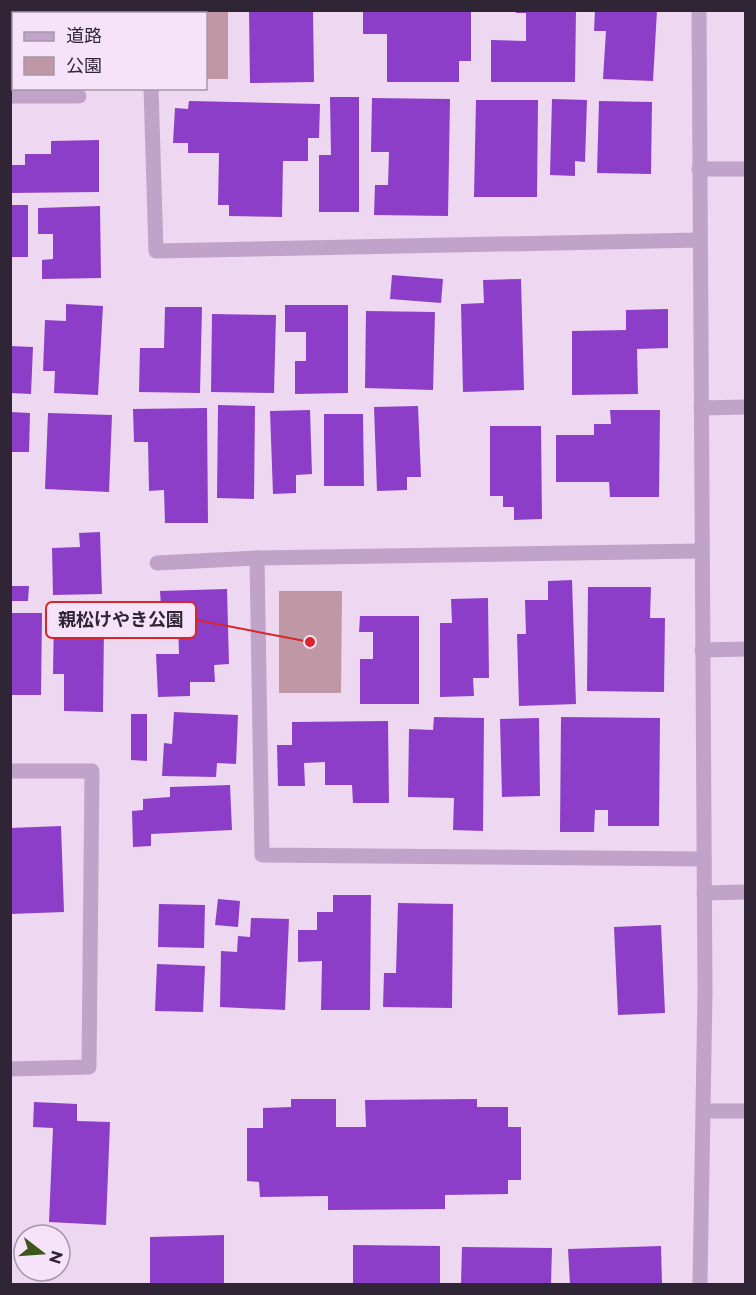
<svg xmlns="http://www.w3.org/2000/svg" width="756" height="1295" font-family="Montserrat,'Noto Sans JP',sans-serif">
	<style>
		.green { fill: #c097a5 }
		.building { fill: #8d3ec8 }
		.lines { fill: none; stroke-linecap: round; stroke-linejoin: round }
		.minor { stroke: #c1a3c9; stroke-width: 15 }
		.leader { fill: none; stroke: #d62828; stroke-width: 2 }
		.callout-dot { fill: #d62828; stroke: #f6e3f9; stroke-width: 2 }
		.callout { fill: #f6e3f9; stroke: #d62828; stroke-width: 2 }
		.callout-label { font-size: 18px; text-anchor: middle; font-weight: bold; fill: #2f2534 }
	</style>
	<rect width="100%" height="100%" fill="#edd7f1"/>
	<!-- green -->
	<g class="green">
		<polygon points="171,11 228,11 228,79 206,79 206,14 171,13"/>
		<polygon points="279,591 342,591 341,693 279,693"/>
	</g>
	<!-- building -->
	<g class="building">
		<rect x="24" y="10" width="72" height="4"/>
		<polygon points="249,10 313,10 314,82 250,83"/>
		<polygon points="363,10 471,10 471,61 459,61 459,82 387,82 387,34 363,34"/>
		<polygon points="516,10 576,10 575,82 491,82 491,40 526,41 526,13 516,13"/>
		<polygon points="595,10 657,10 653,81 603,79 606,31 594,31"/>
		<polygon points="330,97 359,97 359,212 319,212 319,155 331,155"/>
		<polygon points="372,98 450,99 448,216 374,215 375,185 388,185 389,152 371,152"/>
		<polygon points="552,99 587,100 585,162 575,161 575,176 550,175"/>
		<polygon points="476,100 538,100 537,197 474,197"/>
		<polygon points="189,101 320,104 319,138 308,138 308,161 283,161 282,217 229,216 229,205 218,205 219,153 188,153 188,143 173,143 175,108 188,109"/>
		<polygon points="599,101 652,102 651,174 597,173"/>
		<polygon points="99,140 99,192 10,193 10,165 25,165 25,154 51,154 51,141"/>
		<rect x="10" y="205" width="18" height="52"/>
		<polygon points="100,206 101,278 42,279 42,260 53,259 53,234 38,234 38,208"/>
		<polygon points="392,275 443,279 441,303 390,299"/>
		<polygon points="521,279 524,390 463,392 461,304 484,303 483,280"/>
		<polygon points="66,304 103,306 98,395 54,393 55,371 43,371 45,320 66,321"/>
		<polygon points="285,305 348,305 348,393 295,394 295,361 306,361 306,332 285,332"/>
		<polygon points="165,307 202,307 200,393 139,392 140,348 164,348"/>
		<polygon points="668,309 668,348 637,349 638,394 572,395 572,331 626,330 626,310"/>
		<polygon points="366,311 435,312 433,390 365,388"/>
		<polygon points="212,314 276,315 274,393 211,392"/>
		<polygon points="10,346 33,347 31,394 10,393"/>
		<polygon points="218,405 255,406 254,499 217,498"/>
		<polygon points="418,406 421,477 407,477 407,490 377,491 374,407"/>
		<polygon points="207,408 208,523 165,523 164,490 149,491 148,442 134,442 133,409"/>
		<polygon points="310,410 312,474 296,475 296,493 273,494 270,411"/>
		<polygon points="610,410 660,410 659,497 610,497 609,482 556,482 556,435 594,435 594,424 611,424"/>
		<polygon points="10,412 30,413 29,452 10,452"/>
		<polygon points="48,413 112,415 109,492 45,489"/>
		<polygon points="324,414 363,414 364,486 324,486"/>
		<polygon points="490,426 541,426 542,519 514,520 514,507 503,507 503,496 490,496"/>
		<polygon points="100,532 102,594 53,595 52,548 80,547 79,533"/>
		<polygon points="572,580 576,704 519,706 517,634 526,634 525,600 548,600 548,581"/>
		<polygon points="10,586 29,586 28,601 10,601"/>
		<polygon points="588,587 651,587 650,618 665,618 664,692 587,691"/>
		<polygon points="227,589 229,664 214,665 215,682 190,682 190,696 158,697 156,654 179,654 178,623 162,623 160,591"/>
		<polygon points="488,598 489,678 473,678 474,696 440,697 440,623 452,623 451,599"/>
		<polygon points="10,613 42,613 41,695 10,695"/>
		<polygon points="54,613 79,614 78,626 104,626 103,712 64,711 64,674 53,674"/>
		<polygon points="360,616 419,616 419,704 360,704 360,659 373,659 373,632 359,632"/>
		<polygon points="174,712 238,715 236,764 217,763 216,777 162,776 164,743 172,744"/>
		<polygon points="131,714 147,714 147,761 131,760"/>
		<polygon points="434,717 484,718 483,831 453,830 454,798 408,797 409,729 433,730"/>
		<polygon points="561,717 660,718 659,826 608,826 608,810 595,810 594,832 560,832"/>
		<polygon points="539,718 540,796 502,797 500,719"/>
		<polygon points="388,721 389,803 353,803 352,785 325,785 325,762 304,763 305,786 278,786 277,745 292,745 292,722"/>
		<polygon points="230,785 232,830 151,834 151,846 133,847 132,811 143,810 143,799 170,797 170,787"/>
		<polygon points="61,826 64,912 10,914 10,828"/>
		<polygon points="333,895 371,895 370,1010 321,1010 322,961 298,962 298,930 317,930 317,912 333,912"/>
		<polygon points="218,899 240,901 238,927 215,925"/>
		<polygon points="398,903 453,904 452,1008 383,1007 384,973 396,973"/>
		<polygon points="159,904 205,905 204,948 158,947"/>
		<polygon points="251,918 289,919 285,1010 220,1007 221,951 237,952 238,936 250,937"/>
		<polygon points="661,925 665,1013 618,1015 614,927"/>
		<polygon points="157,964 205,966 203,1012 155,1011"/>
		<polygon points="291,1099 336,1099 336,1127 366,1127 365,1100 477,1099 477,1107 508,1107 508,1127 521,1127 521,1180 508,1180 508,1194 445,1195 445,1209 328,1210 328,1196 260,1197 259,1182 247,1181 247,1128 263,1128 263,1108 291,1107"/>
		<polygon points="34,1102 77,1104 77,1121 110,1122 106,1225 49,1222 53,1128 33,1127"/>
		<polygon points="224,1235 224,1284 150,1284 150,1237"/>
		<polygon points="353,1245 440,1246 440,1284 353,1284"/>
		<polygon points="661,1246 662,1284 570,1284 568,1249"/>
		<polygon points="462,1247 552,1248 551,1284 461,1284"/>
	</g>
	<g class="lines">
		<!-- minor -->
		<g class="minor">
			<polyline points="148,10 149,14"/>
			<polyline points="699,10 705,993 700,1284"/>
			<polyline points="151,88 156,251 700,240"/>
			<polyline points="10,96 79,96"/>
			<polyline points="699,169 746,169"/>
			<polyline points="701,408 746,407"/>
			<polyline points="257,558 262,855 704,859"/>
			<polyline points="157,563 257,558 701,551"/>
			<polyline points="702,650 746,649"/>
			<polyline points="10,771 92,771 89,1067 10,1069"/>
			<polyline points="704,893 746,892"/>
			<polyline points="703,1111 746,1111"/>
		</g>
	</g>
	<!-- callouts -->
	<path class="leader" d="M310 642L196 620"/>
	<circle class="callout-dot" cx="310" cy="642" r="6"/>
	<rect class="callout" x="46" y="602" width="150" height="36" rx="6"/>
	<g class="callout-label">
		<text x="121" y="626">親松けやき公園</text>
	</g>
	<!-- border -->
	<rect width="756" height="1295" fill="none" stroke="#2f2534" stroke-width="24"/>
	<!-- legend -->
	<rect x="12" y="12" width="195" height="78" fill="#f6e3f9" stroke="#a697aa" stroke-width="1.5"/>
	<rect x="24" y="32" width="30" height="9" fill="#c1a3c9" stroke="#a697aa" stroke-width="1.5"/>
	<text x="66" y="42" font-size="18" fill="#2f2534">道路</text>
	<rect x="24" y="57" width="30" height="18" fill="#c097a5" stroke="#a697aa" stroke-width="1.5"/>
	<text x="66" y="72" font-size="18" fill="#2f2534">公園</text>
	<!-- north arrow -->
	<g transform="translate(42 1253) rotate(107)"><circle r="28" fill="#f6e3f9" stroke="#a697aa" stroke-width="1.5"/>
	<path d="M0-4.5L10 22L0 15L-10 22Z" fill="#3e561a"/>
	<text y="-9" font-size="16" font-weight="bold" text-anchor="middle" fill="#2f2534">N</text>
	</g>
</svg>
